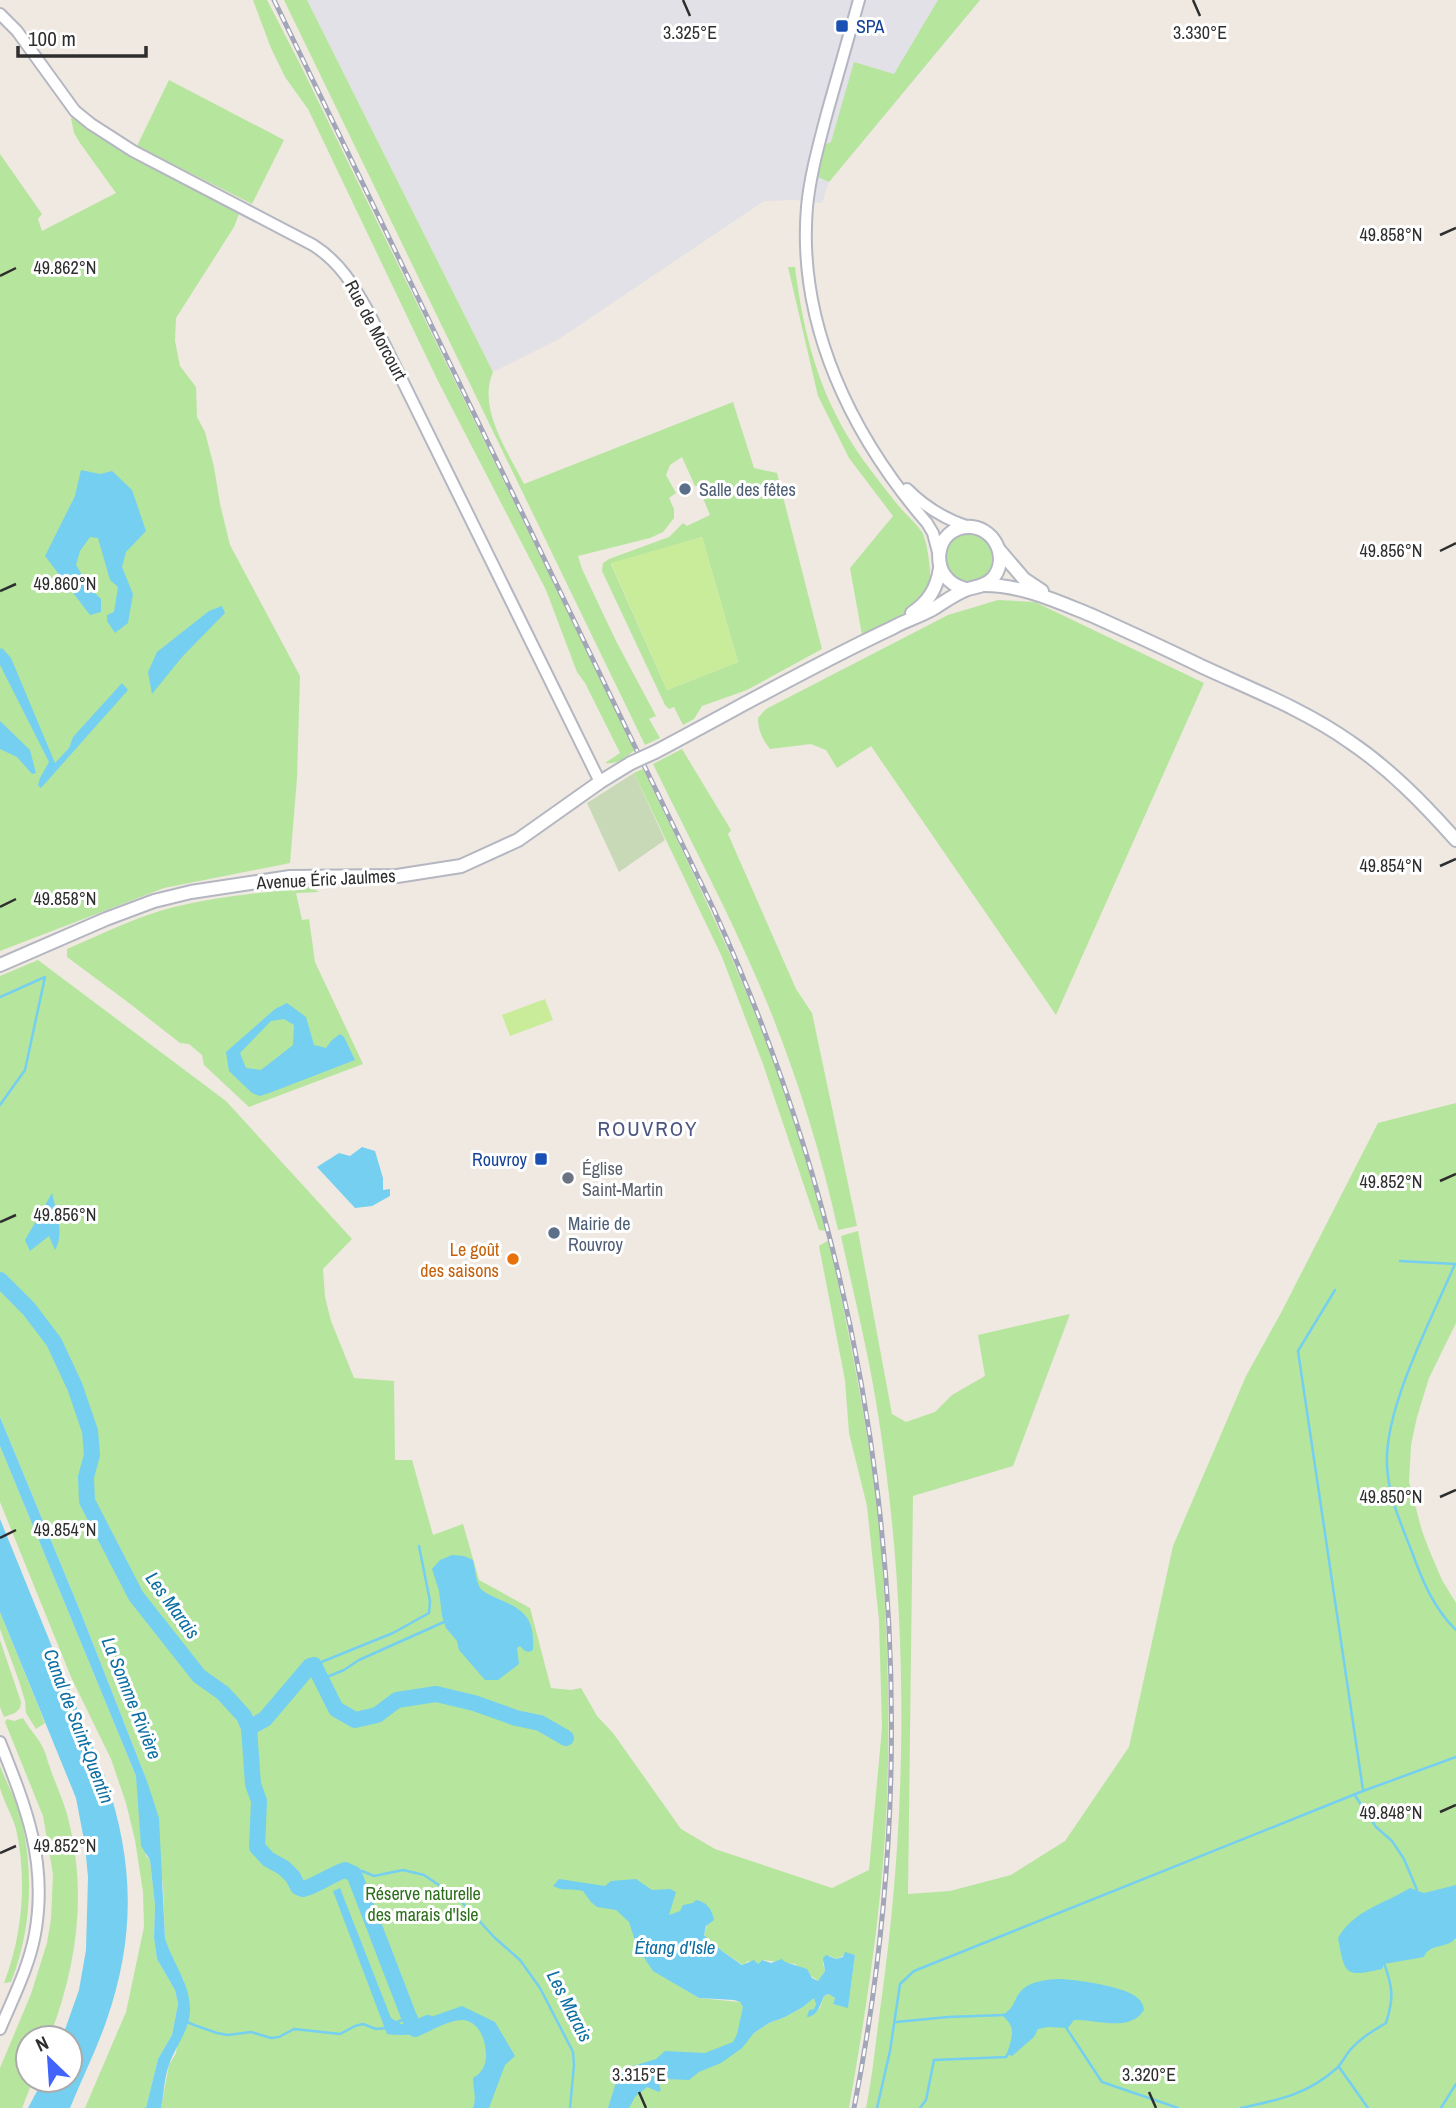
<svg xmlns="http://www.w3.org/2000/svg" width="1456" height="2108" font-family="'Archivo Narrow',sans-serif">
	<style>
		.industrial { fill: #e3e1e8 }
		.green { fill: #b6e59e; fill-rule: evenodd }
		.cemetery { fill: #c8d9b8 }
		.pitch { fill: #c9ec9a }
		.water { fill: #75cff0; fill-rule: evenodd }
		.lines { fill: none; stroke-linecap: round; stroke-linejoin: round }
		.stream { stroke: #75cff0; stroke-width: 2.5 }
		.river { stroke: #75cff0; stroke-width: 16 }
		.tertiary-casing { stroke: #b4b7c1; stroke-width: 14 }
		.secondary-casing { stroke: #b4b7c1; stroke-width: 16 }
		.tertiary { stroke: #fff; stroke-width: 10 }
		.secondary { stroke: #fff; stroke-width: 12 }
		.rail-casing { stroke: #a3a6b8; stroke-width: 5 }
		.rail { stroke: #fff; stroke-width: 2.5; stroke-dasharray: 8; stroke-linecap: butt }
		.secondary-bridge-casing { stroke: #b4b7c1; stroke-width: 16; stroke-linecap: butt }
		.secondary-bridge { stroke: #fff; stroke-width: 12 }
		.ticks { fill: none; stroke: #2e2e2e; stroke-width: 2.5 }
		.transit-dot { fill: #1a4fb4; stroke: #fff; stroke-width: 2.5 }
		.service-dot { fill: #5c6f8a; stroke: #fff; stroke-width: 2.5 }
		.worship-dot { fill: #6b7280; stroke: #fff; stroke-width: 2.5 }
		.food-dot { fill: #e8710a; stroke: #fff; stroke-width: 2.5 }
		.labels { text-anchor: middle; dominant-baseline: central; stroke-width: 6; stroke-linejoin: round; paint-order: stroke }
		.transit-label { font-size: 18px; fill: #164399; stroke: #fff; text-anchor: start }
		.street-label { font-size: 18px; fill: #2e2e2e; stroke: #fff }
		.service-label { font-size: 18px; fill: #4e5e75; stroke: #fff; text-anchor: start }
		.worship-label { font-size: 18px; fill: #5b616d; stroke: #fff; text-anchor: start }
		.food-label { font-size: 18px; fill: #c56008; stroke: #fff; text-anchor: end }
		.park-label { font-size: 18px; fill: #2c6e1b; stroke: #fff }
		.water-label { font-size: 19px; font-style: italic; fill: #0d6fa3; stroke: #fff }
		.quarter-label { font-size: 21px; letter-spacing: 2px; fill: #4d5680; stroke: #fff }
		.ticks-label { font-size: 18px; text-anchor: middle; fill: #2e2e2e; stroke: #fff; stroke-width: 6; stroke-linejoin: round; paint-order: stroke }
	</style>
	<rect width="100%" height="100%" fill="#efe9e1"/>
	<!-- industrial -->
	<polygon class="industrial" points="307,0 980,0 829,182 822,203 794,200 764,201 559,339 493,372"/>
	<!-- green -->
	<g class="green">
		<path d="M253,0H267L301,66L635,750C626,757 617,765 605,763L620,753L585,683L577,672L546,590L438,381L308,109L285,77L271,48Z"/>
		<path d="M284,0H307L493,372C477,408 508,452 524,484L733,402L754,468L777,473L822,649L747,690L702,706L694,719L683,725L674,707L669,709L665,705L602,571L603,563L609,559L669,537L683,523L687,526L710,515L698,486H695L682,457L670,465L666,475L676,493L669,498L674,509V518L663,532L650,538L578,556L582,569L616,641L656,716L649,719L660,738L645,745ZM702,537L738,662L667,690L611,564Z"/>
		<polygon points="938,0 980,0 829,182 818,177 824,145 831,142 854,62 894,74"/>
		<polygon points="169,80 284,140 252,204 137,146"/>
		<polygon points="77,117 98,137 239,214 234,227 176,318 175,341 180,366 196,387 197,417 205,432 214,467 220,504 230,545 300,676 297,778 290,863 164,888 0,951 0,154 42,214 38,219 42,231 116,193 80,143 74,133 71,118"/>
		<path d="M788,267H795C801,316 812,366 834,411C850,445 874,475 897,504C905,514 915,522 922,532C927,541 931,569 930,579C925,610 885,623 862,635L850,568L893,516L849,458L818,396Z"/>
		<circle cx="969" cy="558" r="25"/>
		<path d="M998,600L1035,602L1204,683L1056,1015L871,746L837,768L826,750L811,744L770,749C762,739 758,730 758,718L766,709L948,615Z"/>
		<path d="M682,749L731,830L728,834L796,989L812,1013L857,1226L838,1230C820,1148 793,1063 760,986C728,911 689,838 653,764Z"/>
		<path d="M643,769C689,864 735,959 772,1057C793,1114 810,1173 826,1231L819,1230L763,1064L722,957L634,773Z"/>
		<path d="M310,887L319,892L296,893L302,920L309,919L315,962L363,1064L249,1107L204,1065L202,1055L189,1044L180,1043L129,1003L67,957V949C102,934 138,916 174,907C219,896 264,893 310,887Z"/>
		<path d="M38,960L226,1101L352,1239L323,1269L325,1297L331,1321L354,1378L394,1381L395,1460H412L433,1535L463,1524L479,1580L530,1608L551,1688L571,1690L581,1688L597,1716L613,1733L681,1829L715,1849L832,1888L869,1870L882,1728L879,1620L867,1506L849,1433L845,1380L819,1246L829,1240C851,1343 872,1445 882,1549C883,1557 882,1566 883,1575C888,1649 890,1723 887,1798C883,1902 867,2006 849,2108H161L169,2065L176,2053L184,1981L168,1951L165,1938L163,1885L147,1781L81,1613L0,1417V976ZM712,1910L704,1935L722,1951L743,1965L748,1961L758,1964L762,1960L795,1964L818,1981L825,1971L823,1963L830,1956L836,1959L848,1954L855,1955L848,2007L833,2004L835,1998L830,1994L824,1996L820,2008L811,2016L816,2004L815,1997L803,2007L785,2017L769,2023L754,2033L739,2050L744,2007L740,2002L699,1998L674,1983Z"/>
		<path d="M1456,1103V1323L1429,1378L1417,1417L1411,1445L1409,1482L1422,1531L1430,1552L1442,1580L1456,1603V2108H866C873,2074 876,2038 881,2003C909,1805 909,1600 876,1402C867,1347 853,1291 841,1236L858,1231L892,1414L906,1422L935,1412L952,1395L985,1376L978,1335L1070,1314L1013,1466L913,1496L908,1894L950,1891L1011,1875L1065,1841L1129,1747L1173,1546L1246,1376L1282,1311L1378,1123Z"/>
		<polygon points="0,1446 136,1776 146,1856 150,1860 155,1905 154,1938 157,1959 175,1990 178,2004 172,2035 158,2059 146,2108 85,2108 126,2012 144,1927 143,1892 135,1840 126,1803 111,1759 71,1677 0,1502"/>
		<polygon points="0,1612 45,1723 36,1729 26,1713 25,1701 19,1681 0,1629"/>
		<polygon points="0,1640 21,1702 20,1708 15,1713 4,1717 0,1707"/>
		<path d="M23,1718C29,1729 39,1738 44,1750C46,1754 47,1760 49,1765C54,1780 61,1795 66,1811C88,1887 78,1965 49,2038H28V2080H33L22,2108H0V2068L31,1994L47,1943L51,1919L53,1874L43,1816L5,1722L7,1719L14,1721Z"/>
		<path d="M0,1766C7,1784 18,1803 22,1822C34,1874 31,1932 11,1982L4,1983C23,1934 27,1879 16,1829C12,1815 4,1802 0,1788C0,1781 0,1773 0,1766Z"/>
	</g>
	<!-- cemetery -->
	<polygon class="cemetery" points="634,773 665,840 619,872 587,803"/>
	<!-- pitch -->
	<g class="pitch">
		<polygon points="702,537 738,662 667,690 611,563"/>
		<polygon points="545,999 553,1020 510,1036 502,1015"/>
	</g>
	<!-- water -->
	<g class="water">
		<polygon points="81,470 100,474 112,471 132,490 146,531 126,552 122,567 133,594 128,623 115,633 107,621 107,615 114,612 118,587 110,580 98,538 90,537 80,551 76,565 90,588 101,599 101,612 90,615 45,556 75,496"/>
		<polygon points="222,606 225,613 182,657 152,694 148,672 157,652 209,611"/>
		<polygon points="2,648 11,658 55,763 69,748 73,737 122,683 128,690 41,788 38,785 40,778 49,762 0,665 0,649"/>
		<polygon points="0,721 30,750 36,773 32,774 17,757 0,749"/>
		<path d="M287,1003L306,1017L314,1045L326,1048L332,1040L340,1034L344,1037L355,1060L272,1092L260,1096L252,1093L229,1071L226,1052L275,1009ZM284,1019L294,1025L293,1045L261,1070L246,1068L240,1053L271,1021Z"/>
		<polygon points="362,1147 375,1151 383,1178 383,1190 390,1189 390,1196 372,1206 355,1208 317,1167 339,1153 350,1156"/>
		<path d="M52,1193C56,1211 65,1234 55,1250L49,1236L30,1251L25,1240Z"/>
		<path d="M0,1417L81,1613L147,1781L159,1818L165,1938C172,1962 190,1983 190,2009C190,2031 175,2046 169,2065C164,2078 164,2094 161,2108H146L158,2059L172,2035L178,2004L175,1990L157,1959L154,1938L155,1905L150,1860L141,1846L136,1776L0,1446Z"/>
		<path d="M0,1519L105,1777C134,1860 136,1935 107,2019C97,2049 82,2078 70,2108H28L43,2080H70V2038H62L79,1990L86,1950L88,1877L85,1845L76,1798L0,1612Z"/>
		<path d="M452,1555L464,1556L473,1560C475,1568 476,1581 480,1588C483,1592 490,1595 494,1597C522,1609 535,1615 533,1650L529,1652L525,1651L520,1646L517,1648L519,1664L498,1680H485L459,1650L457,1641L446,1628L442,1616L439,1591L432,1569L440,1560Z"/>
		<path d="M559,1879L605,1886L611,1881L636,1879L652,1890L670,1889L676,1892L669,1915L680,1911L683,1905L693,1903L696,1900C707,1902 712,1909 714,1920L706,1926L704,1935L722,1951L742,1965L754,1960L758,1964L762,1960L771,1963L782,1959L785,1962L807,1969L812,1978L818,1981L825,1971L823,1958L826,1955L836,1959L843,1957L845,1952L855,1955L848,2008L833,2004L835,1998L829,1994L824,1996C820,2005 818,2016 807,2017L809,2010L814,2009L816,2004L814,1998L803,2007L785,2017L769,2023L754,2033L742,2048L721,2063L699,2072L689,2080L665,2079L664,2083L660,2078L659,2084L661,2090L659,2092L647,2087L635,2097L629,2108H608L620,2070L656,2059L665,2051L705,2053L733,2042L737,2034L743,2007L740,2002L734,2000L699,1998L653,1971L637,1947L629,1922L616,1910L597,1907L591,1902L583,1891C571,1888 564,1892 553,1886Z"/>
		<path d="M1456,1885V1938C1447,1949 1429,1943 1424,1957L1384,1964L1382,1969C1345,1977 1345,1976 1338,1938C1354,1910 1384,1904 1410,1888L1424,1893Z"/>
		<path d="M340,1888L391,2018L401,2024L408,2025L462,2006L495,2022L515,2056L505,2065L489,2108H473C477,2098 473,2089 473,2078C482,2073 486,2065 486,2056C486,2046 484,2038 479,2030C464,2009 443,2027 425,2032C412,2035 400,2036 387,2034L333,1891Z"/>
		<path d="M1057,1979C1074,1979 1122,1986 1135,1996C1141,2000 1143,2004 1144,2010C1130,2033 1096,2019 1074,2020L1068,2028L1048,2027L1038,2029L1034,2037L1012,2056L1007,2054C1012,2036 1017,2028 1002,2015C1016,2008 1013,1998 1023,1989C1032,1981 1046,1980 1057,1979Z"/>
	</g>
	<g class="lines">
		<!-- stream -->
		<g class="stream">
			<polyline points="0,997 45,977 25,1070 0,1105"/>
			<path d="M1400,1261L1455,1264C1432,1318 1384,1408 1387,1465C1388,1495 1401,1524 1412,1552C1422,1580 1434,1609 1456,1630"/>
			<polyline points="1335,1290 1298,1351 1363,1790"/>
			<polyline points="314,1665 393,1633 429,1613 430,1601 419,1546"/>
			<polyline points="322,1679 344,1670 359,1660 444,1622"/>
			<polyline points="1354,1794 1376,1827 1392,1841 1404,1859 1417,1890"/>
			<polyline points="354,1874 362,1871 374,1876 403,1870 424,1875 458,1898 495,1938 520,1960 540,1988 573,2052 574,2065 570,2108"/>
			<polyline points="185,2021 194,2025 217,2033 228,2035 251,2032 271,2038 279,2037 294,2029 340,2034 355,2026 363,2024 376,2029 386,2028"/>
			<polyline points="896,2022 948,2017 1004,2015"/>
			<polyline points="395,2023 409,2017"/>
			<polyline points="1065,2026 1102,2082 1178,2108"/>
			<polyline points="1339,2067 1368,2108"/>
			<polyline points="877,2108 890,2051 900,1984 914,1971 1363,1791 1456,1757"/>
			<polyline points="920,2108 926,2100 934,2060 1006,2057 1009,2052"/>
			<path d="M1241,2108C1278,2100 1307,2095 1337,2068C1342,2063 1346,2055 1350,2050C1360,2038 1373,2031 1386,2023C1394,1998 1393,1988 1384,1963"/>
			<polyline points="1441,2108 1456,2084"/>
		</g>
		<!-- river -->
		<g class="river">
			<path d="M0,1280L29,1309L54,1342L75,1387L90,1431L92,1455L86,1477L87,1501L136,1596L199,1676L223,1693L244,1716L249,1728L253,1784L259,1801L257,1847L268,1859L284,1868L293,1877L298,1887L303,1889C318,1885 330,1875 345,1870L354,1874L409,2017L415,2029L428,2023"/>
			<polyline points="249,1728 265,1719 310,1666 314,1665 336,1709 355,1720 377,1715 397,1700 436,1694 474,1703 516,1718 540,1723 566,1738"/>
		</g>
		<!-- tertiary casing -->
		<g class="tertiary-casing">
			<g id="tertiary">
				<path d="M859,0C848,38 838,75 827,113C819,144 810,175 807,207C797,325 852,436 927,523L933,533L939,556"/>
				<path d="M0,14L17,31L75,111L91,124L133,151L313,245C340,262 354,286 369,313L600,782"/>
				<path d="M907,489C925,507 944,519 969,527"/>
				<path d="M0,1742C26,1807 48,1862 35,1934C29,1967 13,1998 0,2029"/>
			</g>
		</g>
		<!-- secondary casing -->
		<g class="secondary-casing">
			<g id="secondary">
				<polyline points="1000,551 1024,579 1042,591"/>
				<path d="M984,585C1022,585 1056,601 1091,615C1129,632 1166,649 1203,667C1253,690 1305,710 1350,742C1390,769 1424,804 1456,840"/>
				<path d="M912,613C928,602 937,589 940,568"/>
				<path d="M655,752C734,710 811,666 892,628C904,621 918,617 931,610C941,604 952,596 963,591C973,586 983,588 992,579C1009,561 997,530 972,527C933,524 926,580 966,589"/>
				<polyline points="0,965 106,919 154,901 191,892 290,877 397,876 461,866 518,840 600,782 631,763"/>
			</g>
		</g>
		<!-- tertiary -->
		<use href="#tertiary" class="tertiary"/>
		<!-- secondary -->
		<use href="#secondary" class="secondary"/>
		<!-- rail casing -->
		<g class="rail-casing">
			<path id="rail" d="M274,0L714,910C885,1287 934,1702 854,2108"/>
		</g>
		<!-- rail -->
		<use href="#rail" class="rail"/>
		<!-- secondary-bridge casing -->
		<g class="secondary-bridge-casing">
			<polyline id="secondary-bridge" points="631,763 655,752"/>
		</g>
		<!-- secondary-bridge -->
		<use href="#secondary-bridge" class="secondary-bridge"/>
	</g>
	<!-- ticks -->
	<path class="ticks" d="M683,0L690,16M1193,0L1200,16M1440,235L1456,228M0,276L16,268M1440,551L1456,543M0,591L16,584M1440,866L1456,859M0,907L16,899M1440,1181L1456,1174M0,1222L16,1215M1440,1497L1456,1490M0,1538L16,1530M1440,1812L1456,1805M0,1853L16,1846M639,2092L646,2108M1149,2092L1156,2108"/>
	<!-- markers -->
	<g class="transit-dot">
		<rect x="835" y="19" width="14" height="14" rx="3.5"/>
		<rect x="534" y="1152" width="14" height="14" rx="3.5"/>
	</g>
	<g class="service-dot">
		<circle cx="685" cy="489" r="7"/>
		<circle cx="554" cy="1233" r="7"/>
	</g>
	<circle class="worship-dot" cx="568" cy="1178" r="7"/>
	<circle class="food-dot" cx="513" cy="1259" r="7"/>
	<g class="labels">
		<!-- transit labels -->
		<g class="transit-label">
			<text x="856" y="26">SPA</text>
			<text x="527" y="1159" text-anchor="end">Rouvroy</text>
		</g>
		<!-- street labels -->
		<g class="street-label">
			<text transform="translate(376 330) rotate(62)">Rue de Morcourt</text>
			<text transform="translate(326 879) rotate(-3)">Avenue Éric Jaulmes</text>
		</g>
		<!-- service labels -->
		<g class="service-label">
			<text x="699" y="489">Salle des fêtes</text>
			<text x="568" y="1223">Mairie de<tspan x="568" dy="21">Rouvroy</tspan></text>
		</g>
		<!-- worship labels -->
		<g class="worship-label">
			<text x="582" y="1168">Église<tspan x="582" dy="21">Saint-Martin</tspan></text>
		</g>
		<!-- food labels -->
		<g class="food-label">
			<text x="499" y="1249">Le goût<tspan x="499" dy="21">des saisons</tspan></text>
		</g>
		<!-- park labels -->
		<g class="park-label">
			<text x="423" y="1893">Réserve naturelle<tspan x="423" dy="21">des marais d'Isle</tspan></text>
		</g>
		<!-- water labels -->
		<g class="water-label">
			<text transform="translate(173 1605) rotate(54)">Les Marais</text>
			<text transform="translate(132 1698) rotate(68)">La Somme Rivière</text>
			<text transform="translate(79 1726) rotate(69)">Canal de Saint-Quentin</text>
			<text x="675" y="1947">Étang d'Isle</text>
			<text transform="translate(570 2006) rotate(63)">Les Marais</text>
		</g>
		<!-- quarter labels -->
		<g class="quarter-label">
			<text x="648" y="1128">ROUVROY</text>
		</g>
	</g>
	<g class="ticks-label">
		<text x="1200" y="39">3.330°E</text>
		<text x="690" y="39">3.325°E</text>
		<text x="1391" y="241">49.858°N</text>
		<text x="65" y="274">49.862°N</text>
		<text x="1391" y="557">49.856°N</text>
		<text x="65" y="590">49.860°N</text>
		<text x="1391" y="872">49.854°N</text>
		<text x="65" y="905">49.858°N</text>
		<text x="1391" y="1188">49.852°N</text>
		<text x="65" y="1221">49.856°N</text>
		<text x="1391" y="1503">49.850°N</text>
		<text x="65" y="1536">49.854°N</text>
		<text x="1391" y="1819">49.848°N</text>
		<text x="65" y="1852">49.852°N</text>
		<text x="639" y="2081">3.315°E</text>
		<text x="1149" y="2081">3.320°E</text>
	</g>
	<!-- north arrow -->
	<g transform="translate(49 2059) rotate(335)"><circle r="33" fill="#ffffff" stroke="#ababab" stroke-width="2"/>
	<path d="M0-5L12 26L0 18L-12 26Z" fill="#4264fb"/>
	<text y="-10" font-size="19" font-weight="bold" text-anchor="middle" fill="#2e2e2e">N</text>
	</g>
	<!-- scale -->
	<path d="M18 46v10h128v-10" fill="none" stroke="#2e2e2e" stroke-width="3.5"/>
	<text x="28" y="46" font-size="21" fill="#2e2e2e" stroke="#ffffff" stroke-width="5" paint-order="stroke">100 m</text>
</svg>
